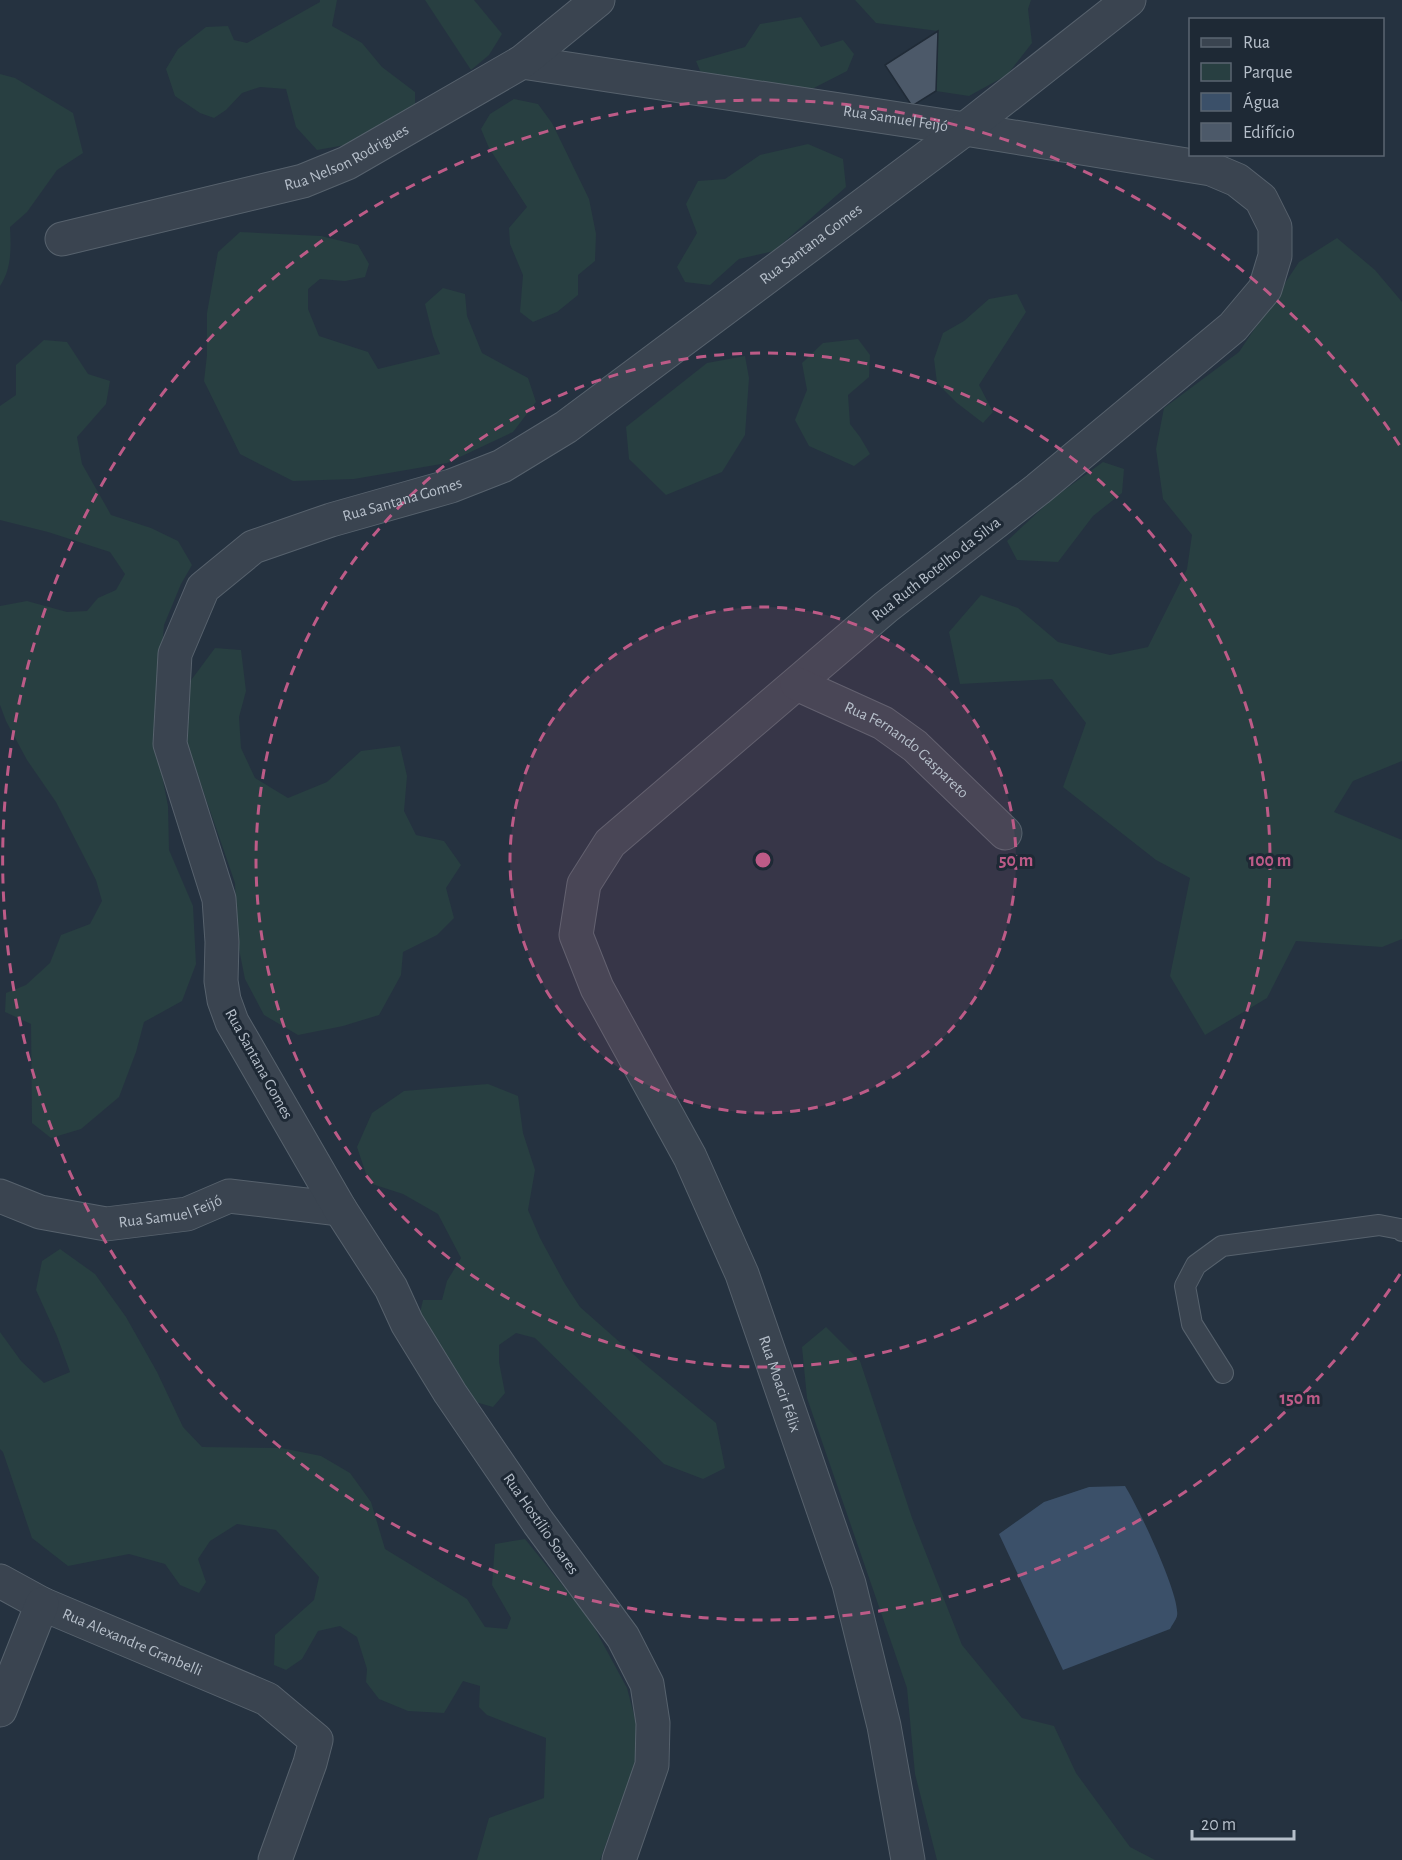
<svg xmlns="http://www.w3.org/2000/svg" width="1402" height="1860" font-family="'Alegreya Sans',sans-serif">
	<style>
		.green { fill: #283f41 }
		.water { fill: #3b5069 }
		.building { fill: #4c5969; stroke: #202b37; stroke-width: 1.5 }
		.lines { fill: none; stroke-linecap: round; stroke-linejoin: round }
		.service-casing { stroke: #57626d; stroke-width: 22 }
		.minor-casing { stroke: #57626d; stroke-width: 35 }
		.service { stroke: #3a4450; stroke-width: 20 }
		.minor { stroke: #3a4450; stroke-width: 33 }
		.ring { fill: none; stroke: #bd5b87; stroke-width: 3; stroke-dasharray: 10 8 }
		.labels { text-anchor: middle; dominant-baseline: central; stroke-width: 6; stroke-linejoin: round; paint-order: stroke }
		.street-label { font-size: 16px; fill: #b6bfca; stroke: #1e2935 }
		.centre { fill: #bd5b87; stroke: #1e2935; stroke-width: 3 }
		.ring-label { font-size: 18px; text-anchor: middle; font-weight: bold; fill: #bd5b87; stroke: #1e2935; stroke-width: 6; stroke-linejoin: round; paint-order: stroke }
	</style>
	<rect width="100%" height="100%" fill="#253240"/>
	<!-- green -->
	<g class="green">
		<polygon points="320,0 337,0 332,26 362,43 382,67 415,92 415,109 351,144 317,150 296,127 286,89 260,87 242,93 226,110 214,118 200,113 175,96 166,69 178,49 206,27 228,26 234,40 247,43 320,2"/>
		<polygon points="425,0 474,0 502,34 489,55 471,70"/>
		<polygon points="855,0 1031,0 1028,9 1032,43 1007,75 969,96 936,91 938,31 876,23"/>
		<polygon points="801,17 821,47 843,40 854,54 847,71 808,91 703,78 696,61 745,47 760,24"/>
		<path d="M0,74L15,78L73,113L83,153L57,170L27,212L10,227C11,248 12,268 0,286Z"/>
		<polygon points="514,99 538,104 552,123 589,199 596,234 595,261 578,275 578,295 557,312 533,322 520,312 523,275 510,244 509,228 527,207 489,148 481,129 490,114"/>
		<polygon points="808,144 843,159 846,187 774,251 739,259 710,285 685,282 677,267 697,233 686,204 698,181 725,179 760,155"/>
		<polygon points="240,232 321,236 358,245 369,264 365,277 345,281 320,279 308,289 308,309 319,336 368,352 378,369 440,354 433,336 425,304 443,288 465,294 467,316 482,353 528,378 536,402 513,432 447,463 354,479 293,481 240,454 204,381 207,355 207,313 218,252"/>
		<polygon points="1337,238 1375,270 1402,302 1402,761 1353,781 1334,812 1402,840 1402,939 1382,947 1296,941 1267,998 1205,1035 1170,976 1190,878 1156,860 1063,787 1086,723 1052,679 960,684 949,632 981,595 1018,608 1058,642 1110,655 1148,647 1187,569 1192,535 1163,499 1156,449 1164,408 1239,352 1299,262"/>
		<polygon points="1017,294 1026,312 979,385 993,412 983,423 957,403 937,383 934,359 943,333 964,321 989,299"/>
		<polygon points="858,339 870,355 869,377 848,395 850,424 860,437 870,454 854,466 809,446 795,420 807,390 802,363 823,343"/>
		<polygon points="44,340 67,342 88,374 110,381 106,404 77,437 82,464 111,515 151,528 178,541 192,565 181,584 164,625 155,739 168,806 169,850 193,906 196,964 182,1001 144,1022 136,1052 119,1097 81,1129 51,1138 32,1123 31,1024 5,1012 6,993 26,985 50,963 61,935 90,924 102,901 96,880 56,802 27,760 6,721 0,705 0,606 27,601 67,612 87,611 98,598 116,590 125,574 110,552 48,532 0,520 0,406 16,395 16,365"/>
		<polygon points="745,356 749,378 745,435 722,472 666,495 629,459 626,427 707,363"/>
		<polygon points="1103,462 1124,469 1122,493 1093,516 1058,562 1017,560 1007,541 1052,499"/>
		<polygon points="215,648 241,650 246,691 239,717 241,748 255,778 288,798 327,782 361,751 400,746 407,776 404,811 416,835 444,841 461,865 446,888 454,918 437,935 403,952 401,975 379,1015 343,1026 298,1035 264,1015 245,979 237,939 235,883 187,744 189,683"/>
		<polygon points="488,1084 518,1096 523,1133 535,1170 528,1210 540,1238 565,1284 580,1307 641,1361 716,1423 725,1468 703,1479 664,1464 535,1338 516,1333 499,1345 499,1362 505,1393 493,1407 472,1401 419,1317 423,1300 442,1300 447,1281 461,1258 438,1214 403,1194 369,1183 357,1147 372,1113 404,1091"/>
		<polygon points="60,1249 95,1274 126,1317 157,1372 183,1427 202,1447 281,1448 321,1456 350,1473 371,1502 385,1549 467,1599 485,1627 507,1629 511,1618 492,1585 495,1544 525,1539 589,1618 627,1688 637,1726 638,1756 600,1860 477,1860 489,1818 544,1798 546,1738 487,1715 479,1707 480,1686 463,1681 444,1713 408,1711 379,1699 366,1682 367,1669 357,1637 340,1626 318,1631 302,1659 286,1670 274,1665 275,1635 314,1600 319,1577 276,1530 237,1524 210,1541 198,1559 206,1582 199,1593 180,1585 165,1564 129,1554 68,1566 32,1538 3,1452 0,1449 0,1332 21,1361 44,1383 70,1372 57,1336 36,1290 42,1261"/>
		<polygon points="826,1327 860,1361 912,1518 962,1645 1022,1718 1054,1726 1076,1773 1130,1847 1155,1860 937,1860 915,1774 907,1688 807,1398 802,1347"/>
	</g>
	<!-- water -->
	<path class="water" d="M1125,1486C1137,1505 1181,1596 1177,1616C1176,1620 1172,1625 1170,1629L1063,1670L999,1534L1044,1502L1089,1487Z"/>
	<!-- building -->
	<polygon class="building" points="938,31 936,91 912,106 885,65"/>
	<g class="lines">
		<!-- service casing -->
		<g class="service-casing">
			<polyline id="service" points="1223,1373 1192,1324 1185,1286 1196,1265 1222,1246 1379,1225 1400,1229 1402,1231"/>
		</g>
		<!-- minor casing -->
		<g class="minor-casing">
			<g id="minor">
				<path id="s1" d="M522,62L965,129L1211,169L1237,180L1261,199L1275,227V256L1265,289L1233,327L1038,489L886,607L610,843L584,884L576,935L597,988L690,1157L742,1274L849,1584L884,1726L908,1860"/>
				<path id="s2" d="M62,239L303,181L347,163L522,62L598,0"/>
				<path id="s3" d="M797,684L883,723L915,746L1005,833"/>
				<path id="s4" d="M0,1196L40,1212L106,1224L187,1214L229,1196L340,1209"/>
				<path id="s5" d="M0,1581L42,1604L267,1699L316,1740L310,1763L275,1860"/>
				<polyline points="0,1710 42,1604"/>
				<path id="s6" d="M619,1860L652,1765L653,1723L647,1684L623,1637L538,1522L450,1393L407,1323L391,1288L340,1209L232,1022L224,1000L221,981L222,942L219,899L170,744L175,654L203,588L253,547L331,520L451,486L502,466L566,427L965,129L1129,0"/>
			</g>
		</g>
		<!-- service -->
		<use href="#service" class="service"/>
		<!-- minor -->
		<use href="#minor" class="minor"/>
	</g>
	<!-- distance rings -->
	<circle cx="763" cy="860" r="253" fill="#bd5b87" fill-opacity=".12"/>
	<g class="ring">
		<circle cx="763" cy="860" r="253"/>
		<circle cx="763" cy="860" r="507"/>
		<path d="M1400 1274A760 760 0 1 1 1400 446"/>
	</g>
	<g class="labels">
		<!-- street labels -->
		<g class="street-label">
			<text stroke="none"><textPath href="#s1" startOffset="378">Rua Samuel Feijó</textPath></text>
			<text stroke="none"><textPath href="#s2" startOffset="297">Rua Nelson Rodrigues</textPath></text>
			<text stroke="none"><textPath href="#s6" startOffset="2121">Rua Santana Gomes</textPath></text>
			<text stroke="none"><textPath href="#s6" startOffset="1635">Rua Santana Gomes</textPath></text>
			<text transform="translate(936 569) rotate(-38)">Rua Ruth Botelho da Silva</text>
			<text stroke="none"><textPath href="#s3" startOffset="129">Rua Fernando Gaspareto</textPath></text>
			<text transform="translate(259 1064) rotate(61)">Rua Santana Gomes</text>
			<text stroke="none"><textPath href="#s4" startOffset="176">Rua Samuel Feijó</textPath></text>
			<text stroke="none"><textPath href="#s1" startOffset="2304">Rua Moacir Félix</textPath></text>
			<text transform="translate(541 1524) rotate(55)">Rua Hostílio Soares</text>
			<text stroke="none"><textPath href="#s5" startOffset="146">Rua Alexandre Granbelli</textPath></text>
		</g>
	</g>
	<circle cx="763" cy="860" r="9" class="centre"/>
	<g class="ring-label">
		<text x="1016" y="866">50 m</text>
		<text x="1270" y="866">100 m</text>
		<text x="1300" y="1404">150 m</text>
	</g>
	<!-- legend -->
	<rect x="1189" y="18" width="195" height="138" fill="#1e2935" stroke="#5b6571" stroke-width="1.5"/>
	<rect x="1201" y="38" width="30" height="9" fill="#3a4450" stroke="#5b6571" stroke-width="1.5"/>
	<text x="1243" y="48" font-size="18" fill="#b6bfca">Rua</text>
	<rect x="1201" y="63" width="30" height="18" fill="#283f41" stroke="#5b6571" stroke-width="1.5"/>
	<text x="1243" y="78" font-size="18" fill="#b6bfca">Parque</text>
	<rect x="1201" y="93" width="30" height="18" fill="#3b5069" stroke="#5b6571" stroke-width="1.5"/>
	<text x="1243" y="108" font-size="18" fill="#b6bfca">Água</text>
	<rect x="1201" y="123" width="30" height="18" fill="#4c5969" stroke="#5b6571" stroke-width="1.5"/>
	<text x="1243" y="138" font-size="18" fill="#b6bfca">Edifício</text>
	<!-- scale -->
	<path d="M1192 1830v9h102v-9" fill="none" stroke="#b6bfca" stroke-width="3"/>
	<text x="1201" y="1830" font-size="18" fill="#b6bfca" stroke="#1e2935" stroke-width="4.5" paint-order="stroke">20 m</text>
</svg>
